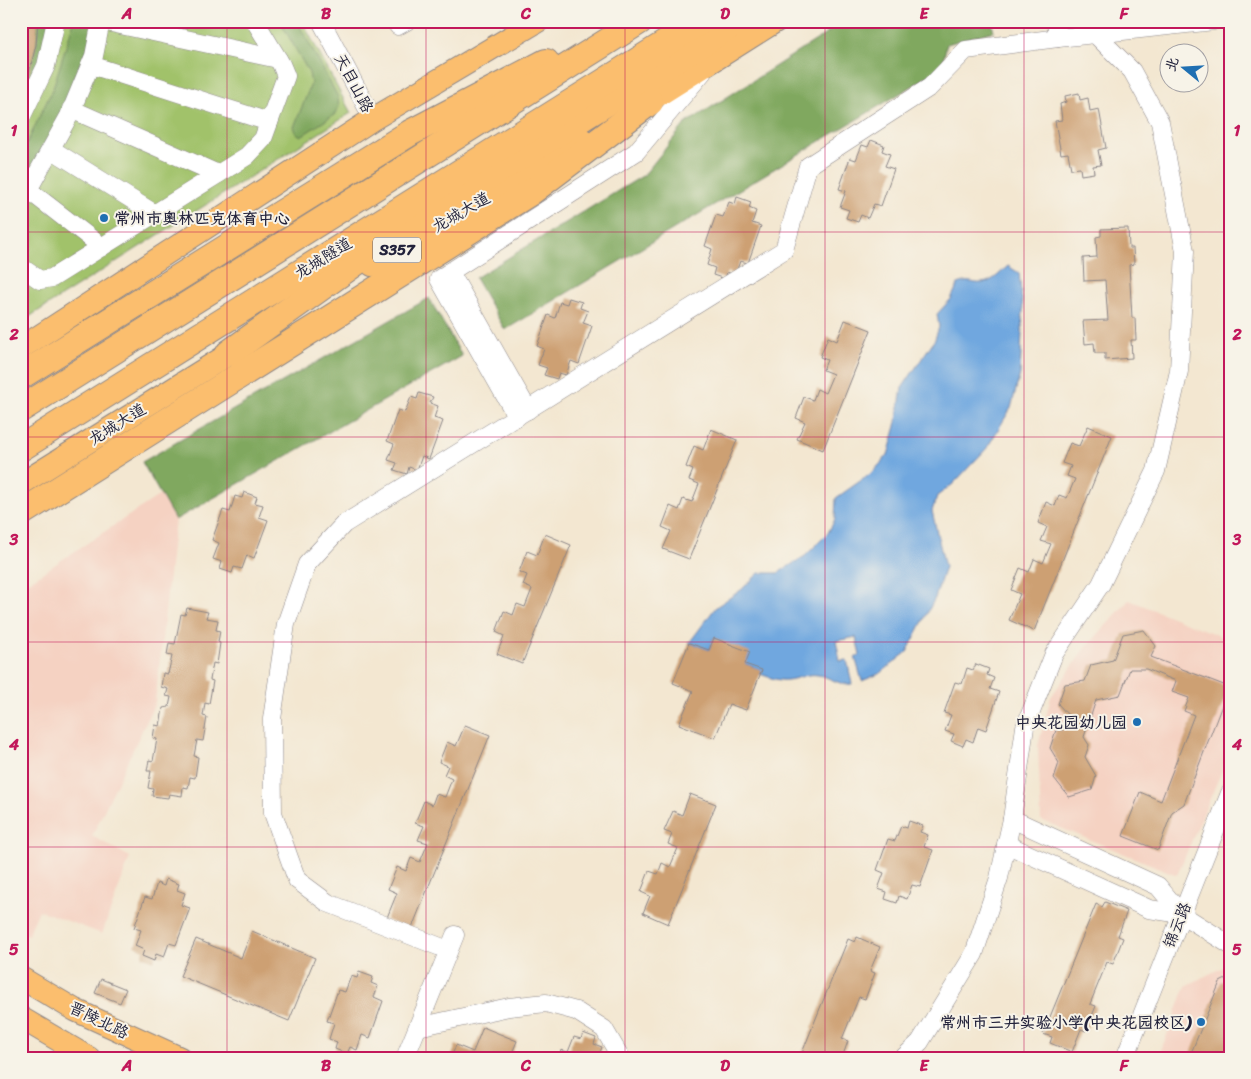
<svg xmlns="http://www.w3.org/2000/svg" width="1251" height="1079" font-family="Sriracha,'LXGW WenKai TC',sans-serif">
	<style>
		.built { fill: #f5d2c2 }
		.green { fill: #a1c26a; stroke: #627252 }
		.forest { fill: #80a85e; stroke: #51654c }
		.water { fill: #70a7df; stroke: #49648d }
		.building { fill: #cda073 }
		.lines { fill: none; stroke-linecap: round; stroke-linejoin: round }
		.minor-casing { stroke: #8a8486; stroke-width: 19 }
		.major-casing { stroke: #8a8486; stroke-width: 24 }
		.highway-casing { stroke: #8a8486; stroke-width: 28 }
		.minor { stroke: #fff; stroke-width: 18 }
		.major { stroke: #fbbe6e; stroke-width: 22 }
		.highway { stroke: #fbbe6e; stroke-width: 26 }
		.grid { fill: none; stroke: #c2185b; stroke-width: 1; stroke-opacity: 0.55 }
		.poi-dot { fill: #1f6fb2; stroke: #f7f3e8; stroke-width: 2 }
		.labels { text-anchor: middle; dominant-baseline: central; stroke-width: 4; stroke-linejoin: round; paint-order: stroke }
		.shield { fill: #f7f3e8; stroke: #62616f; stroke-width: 1 }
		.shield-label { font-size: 15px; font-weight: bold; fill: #22223b }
		.street-label { font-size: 16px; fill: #22223b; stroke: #f7f3e8 }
		.poi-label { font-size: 16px; font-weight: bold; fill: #22223b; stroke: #f7f3e8; text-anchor: end }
		.neatline { fill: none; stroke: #c2185b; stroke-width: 2 }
		.grid-label { font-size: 16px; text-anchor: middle; font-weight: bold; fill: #c2185b }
	</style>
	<rect width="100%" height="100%" fill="#f7f3e8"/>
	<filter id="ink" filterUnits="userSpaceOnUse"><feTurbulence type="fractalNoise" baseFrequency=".02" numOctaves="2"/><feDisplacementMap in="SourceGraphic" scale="10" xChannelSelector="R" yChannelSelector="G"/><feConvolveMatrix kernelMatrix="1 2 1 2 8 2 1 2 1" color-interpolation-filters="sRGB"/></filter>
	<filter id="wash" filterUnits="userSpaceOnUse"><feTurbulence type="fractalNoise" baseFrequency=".0096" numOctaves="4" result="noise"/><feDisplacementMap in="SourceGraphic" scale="20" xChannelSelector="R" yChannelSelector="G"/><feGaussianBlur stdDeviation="1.12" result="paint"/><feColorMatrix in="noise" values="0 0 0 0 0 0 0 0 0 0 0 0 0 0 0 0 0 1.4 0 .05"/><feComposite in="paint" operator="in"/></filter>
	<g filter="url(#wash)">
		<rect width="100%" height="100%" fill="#f3e7d1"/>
		<!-- built -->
		<g class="built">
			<polygon points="160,495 175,520 155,703 92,836 130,857 102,934 39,910 28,935 21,930 21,587"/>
			<polygon points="1129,600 1230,640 1230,752 1177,875 1041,820 1038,746 1051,697 1083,651"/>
			<polygon points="1227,965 1230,966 1230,1058 1158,1058 1186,986"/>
		</g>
		<!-- green -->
		<polygon class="green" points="21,21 302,21 351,113 21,322"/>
		<!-- forest -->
		<g class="forest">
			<path d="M38,21H51C45,40 40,78 24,90L36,45Z"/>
			<polygon points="74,21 95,21 91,40 56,130 21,179 21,151 27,143 53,88"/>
			<polygon points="280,21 297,21 338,97 339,107 334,115 301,136 296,133 294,127 311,84 309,73"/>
			<polygon points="846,21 991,21 994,31 947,44 941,69 505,330 475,278 644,175 685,124"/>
			<polygon points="429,298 462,356 175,520 142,462"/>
		</g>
		<!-- water -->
		<path class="water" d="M1008,266L1019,273L1023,310L1020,374L1011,408L987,448L953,484L937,496L932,511L945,567L935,598L907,652L881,673L862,681L855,657L860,655L856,637L836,641L840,661L847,660L852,684C839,686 831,677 818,675C807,673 798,679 787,680C777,681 769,677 760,674L761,670L745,664L714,638L709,650L689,643L716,607L741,590L759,573H778L805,556L828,533L835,519L836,498L873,472L888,455L896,426L902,388L935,339L939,327L937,314L951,299L958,284C971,279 971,284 982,283C993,282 1000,273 1008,266Z"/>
		<g id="blocks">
			<!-- building -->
			<g class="building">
				<polygon points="21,21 38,21 36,45 26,85 21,97"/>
				<polygon points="1079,93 1080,100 1088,98 1090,111 1099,109 1106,148 1098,150 1101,165 1093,166 1094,173 1081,175 1080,168 1071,169 1068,153 1061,154 1055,121 1062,120 1060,104 1066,102 1065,96"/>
				<polygon points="871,140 884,145 882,151 890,154 885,166 894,169 881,206 874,204 868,218 861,215 858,222 846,218 849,210 840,207 846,191 839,189 850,158 856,160 862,145 868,147"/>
				<polygon points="737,197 751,202 749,208 756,211 752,223 761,226 748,263 740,261 735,275 727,272 725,279 713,275 715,268 707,265 712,249 705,246 716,215 723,217 729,202 735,204"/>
				<polygon points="1128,228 1129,248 1133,248 1134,264 1129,265 1132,318 1135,318 1136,340 1131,340 1132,358 1105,360 1105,353 1095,353 1094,343 1085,344 1083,321 1108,320 1105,280 1084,281 1083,258 1097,257 1096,237 1101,236 1101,229"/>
				<polygon points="569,298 582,302 580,308 588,311 583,323 592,326 579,364 571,361 566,375 559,373 557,379 544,375 547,368 538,365 544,349 537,346 548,315 555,318 560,302 567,304"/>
				<polygon points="845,320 871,330 823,450 797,439 805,422 796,418 804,397 813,400 817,389 825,393 833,374 823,370 827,360 820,357 828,337 837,341"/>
				<polygon points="419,393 433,397 430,403 438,406 434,418 443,421 429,459 422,456 417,470 409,467 407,474 394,470 397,463 388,460 394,444 387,441 398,410 405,412 411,397 417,399"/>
				<polygon points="1088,426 1112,436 1034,631 1009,620 1020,594 1011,590 1020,568 1029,572 1034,559 1043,563 1051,544 1041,541 1047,527 1038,523 1046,502 1055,506 1059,495 1067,498 1075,479 1067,476 1071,466 1062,463 1070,443 1079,446"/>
				<polygon points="711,429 737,440 689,559 663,549 671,531 662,527 670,506 679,510 683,499 692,502 699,484 689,480 693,470 686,467 694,446 703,450"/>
				<polygon points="244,492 257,497 255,503 263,505 259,517 268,520 254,558 247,555 242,569 234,567 232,573 220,569 222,562 213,559 219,543 212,540 223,510 230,512 235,496 242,498"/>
				<polygon points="545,534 571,545 522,664 497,654 504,636 496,632 504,611 513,615 517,604 525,607 532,589 523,585 527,575 519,572 527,551 537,555"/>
				<polygon points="187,608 208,612 206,618 218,620 216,630 220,631 218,642 220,643 217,664 213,663 210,680 213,681 209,704 205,703 203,716 207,717 203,741 197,740 194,756 198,757 195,778 190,777 188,788 183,787 182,796 169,794 168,798 152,796 153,789 148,788 151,771 147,771 149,760 153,761 157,739 153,738 155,725 160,726 163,708 169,707 171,697 166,696 168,689 161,687 163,673 168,674 172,656 167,655 169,643 175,644 181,614 185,615"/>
				<polygon points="1144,630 1156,646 1151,657 1229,687 1184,804 1172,812 1158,850 1123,836 1140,792 1161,801 1194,715 1184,711 1189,698 1172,692 1176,681 1146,669 1130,669 1120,695 1096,700 1084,737 1089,745 1085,757 1096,776 1092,790 1069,797 1054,778 1059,763 1050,748 1056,730 1063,730 1068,715 1058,704 1065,684 1085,681 1091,665 1113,660 1123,634"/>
				<polygon points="714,638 750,652 745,664 762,670 746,710 729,704 715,738 679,724 693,691 673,683 689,643 709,650"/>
				<polygon points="976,664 989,669 987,675 994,678 990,689 999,692 986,730 978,727 973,742 966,739 963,746 951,741 954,734 945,731 951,715 944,713 955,682 962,684 967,668 973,670"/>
				<polygon points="465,725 490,735 411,930 386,920 397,893 388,889 397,867 406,871 411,858 420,862 428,843 418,840 424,826 415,823 424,801 432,805 436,794 445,797 452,779 444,775 448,766 439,762 447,742 456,746"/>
				<polygon points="690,794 716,804 668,924 643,913 650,896 641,892 649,871 658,874 662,863 670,867 678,848 668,844 672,834 664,831 673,811 682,815"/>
				<polygon points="909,821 923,826 920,832 928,835 924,847 933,850 920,887 912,885 907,899 899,896 897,903 885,899 887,892 878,889 884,873 877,870 888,839 895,841 901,826 907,828"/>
				<polygon points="166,879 179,884 177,890 185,893 181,905 190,908 176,945 169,943 164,957 156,954 154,961 142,956 144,950 135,946 141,930 134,928 145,897 152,899 157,883 164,886"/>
				<polygon points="1105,902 1127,911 1118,936 1123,938 1113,964 1107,962 1090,1004 1096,1006 1086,1031 1081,1029 1072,1052 1050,1043 1052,1037 1043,1034 1096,904 1102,907"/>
				<polygon points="252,931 315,958 289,1021 180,976 196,939 241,958"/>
				<polygon points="857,937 880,947 870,971 875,973 865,999 859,997 842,1039 848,1041 842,1058 800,1058 848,939 855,942"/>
				<polygon points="359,972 373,977 371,983 378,986 374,997 383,1001 370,1038 362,1035 357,1050 350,1047 347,1054 335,1049 337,1042 329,1039 334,1023 327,1021 338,990 345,992 351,976 357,978"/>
				<polygon points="1230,977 1230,1047 1225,1058 1189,1058 1220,982"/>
				<polygon points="101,979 126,989 120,1003 95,993"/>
				<polygon points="483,1027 517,1041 510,1058 451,1058 456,1045 473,1052"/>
				<polygon points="583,1033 596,1038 594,1044 602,1047 598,1058 559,1058 561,1050 568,1052 574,1037 581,1039"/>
			</g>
		</g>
	</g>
	<g filter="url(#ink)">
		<use href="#blocks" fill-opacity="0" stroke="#8a8486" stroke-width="1"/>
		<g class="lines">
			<!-- minor casing -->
			<g class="minor-casing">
				<g id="minor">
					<polyline points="102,21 278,59"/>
					<polyline points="321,21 373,119"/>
					<polyline points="1056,21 1058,38"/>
					<polyline points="398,26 407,21"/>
					<polyline points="91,65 269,122"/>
					<polyline points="71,109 218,174"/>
					<polyline points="21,118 46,66 56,21"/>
					<polyline points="51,149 155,214"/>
					<polyline points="27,189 102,247"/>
					<polyline points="21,197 32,183 69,116 94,56 101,21"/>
					<polyline points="21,267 40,280 52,278 247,156 263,139 286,76 281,64 255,21"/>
					<polyline points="450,272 528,410"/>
					<polyline points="517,417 439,279 636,152 703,72"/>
					<polyline points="1012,819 1158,886 1181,914 1230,945"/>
					<polyline points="1006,844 1149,909 1181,914"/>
					<polyline points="448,950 328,903 297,880 273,813 272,719 286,624 307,564 344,524 784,250 808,166 930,87 966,50 1058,38 1214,21"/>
					<polyline points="418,1027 509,1007 546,1003 576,1011 604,1029 621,1058"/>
					<polyline points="405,1058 455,935"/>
					<polyline points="903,1058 920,1042 974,954 999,878 1012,819 1025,727 1054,654 1101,584 1156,471 1179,371 1185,251 1160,122 1132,71 1095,34"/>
					<polyline points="1125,1058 1230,793"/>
				</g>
			</g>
			<!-- major casing -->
			<g class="major-casing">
				<g id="major">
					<polyline points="635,110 776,21"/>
					<polyline points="372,265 583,140"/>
					<polyline points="21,348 373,119 538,21"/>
					<polyline points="21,484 245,344"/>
					<polyline points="21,978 75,1010 180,1058"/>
					<polyline points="21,1018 89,1058"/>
				</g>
			</g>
			<!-- highway casing -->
			<g class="highway-casing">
				<g id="highway">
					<polyline points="229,353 396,234 738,21"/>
					<polyline points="21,376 410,133 546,62"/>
					<polyline points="21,409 640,21"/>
					<polyline points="21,448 701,21"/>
					<polyline points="21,513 531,192 650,102"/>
				</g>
			</g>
			<!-- minor -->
			<use href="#minor" class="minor"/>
			<!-- major -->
			<use href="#major" class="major"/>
			<!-- highway -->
			<use href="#highway" class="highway"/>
		</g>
	</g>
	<!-- grid -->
	<path class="grid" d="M227,21V1058M426,21V1058M625,21V1058M825,21V1058M1024,21V1058M21,232H1230M21,437H1230M21,642H1230M21,847H1230"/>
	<!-- markers -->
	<g class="poi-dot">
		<circle cx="104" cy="218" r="5"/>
		<circle cx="1137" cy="722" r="5"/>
		<circle cx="1201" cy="1022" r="5"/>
	</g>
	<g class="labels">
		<!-- shield labels -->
		<rect class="shield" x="373" y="237.5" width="48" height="25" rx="4"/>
		<g class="shield-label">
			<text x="397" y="250">S357</text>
		</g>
		<!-- street labels -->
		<g class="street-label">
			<text transform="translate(354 83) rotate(62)">天目山路</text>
			<text transform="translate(461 212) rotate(-30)">龙城大道</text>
			<text transform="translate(323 258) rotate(-32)">龙城隧道</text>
			<text transform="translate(117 424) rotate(-32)">龙城大道</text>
			<text transform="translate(1177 925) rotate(-68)">锦云路</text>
			<text transform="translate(99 1020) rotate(26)">晋陵北路</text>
		</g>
		<!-- poi labels -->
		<g class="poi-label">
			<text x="114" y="218" text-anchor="start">常州市奥林匹克体育中心</text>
			<text x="1127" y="722">中央花园幼儿园</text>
			<text x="1191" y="1022">常州市三井实验小学(中央花园校区)</text>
		</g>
	</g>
	<!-- margin -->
	<rect width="1251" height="1079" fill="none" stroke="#f7f3e8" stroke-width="55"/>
	<!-- north arrow -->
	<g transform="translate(1184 68) rotate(288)"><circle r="24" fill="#f7f3e8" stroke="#a29fa3"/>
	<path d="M0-4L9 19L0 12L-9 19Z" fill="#1f6fb2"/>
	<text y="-8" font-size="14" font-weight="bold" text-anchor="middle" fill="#22223b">北</text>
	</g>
	<rect x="28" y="28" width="1196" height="1024" class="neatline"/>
	<g class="grid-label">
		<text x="127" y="19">A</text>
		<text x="326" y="19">B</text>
		<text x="526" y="19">C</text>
		<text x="725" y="19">D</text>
		<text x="924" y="19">E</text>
		<text x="1124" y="19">F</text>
		<text x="14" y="136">1</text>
		<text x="1237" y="136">1</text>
		<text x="14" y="340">2</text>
		<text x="1237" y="340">2</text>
		<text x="14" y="545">3</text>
		<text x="1237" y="545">3</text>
		<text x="14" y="750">4</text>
		<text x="1237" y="750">4</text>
		<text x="14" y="955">5</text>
		<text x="1237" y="955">5</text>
		<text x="127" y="1071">A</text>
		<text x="326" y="1071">B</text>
		<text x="526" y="1071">C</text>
		<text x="725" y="1071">D</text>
		<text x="924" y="1071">E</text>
		<text x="1124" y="1071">F</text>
	</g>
</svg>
